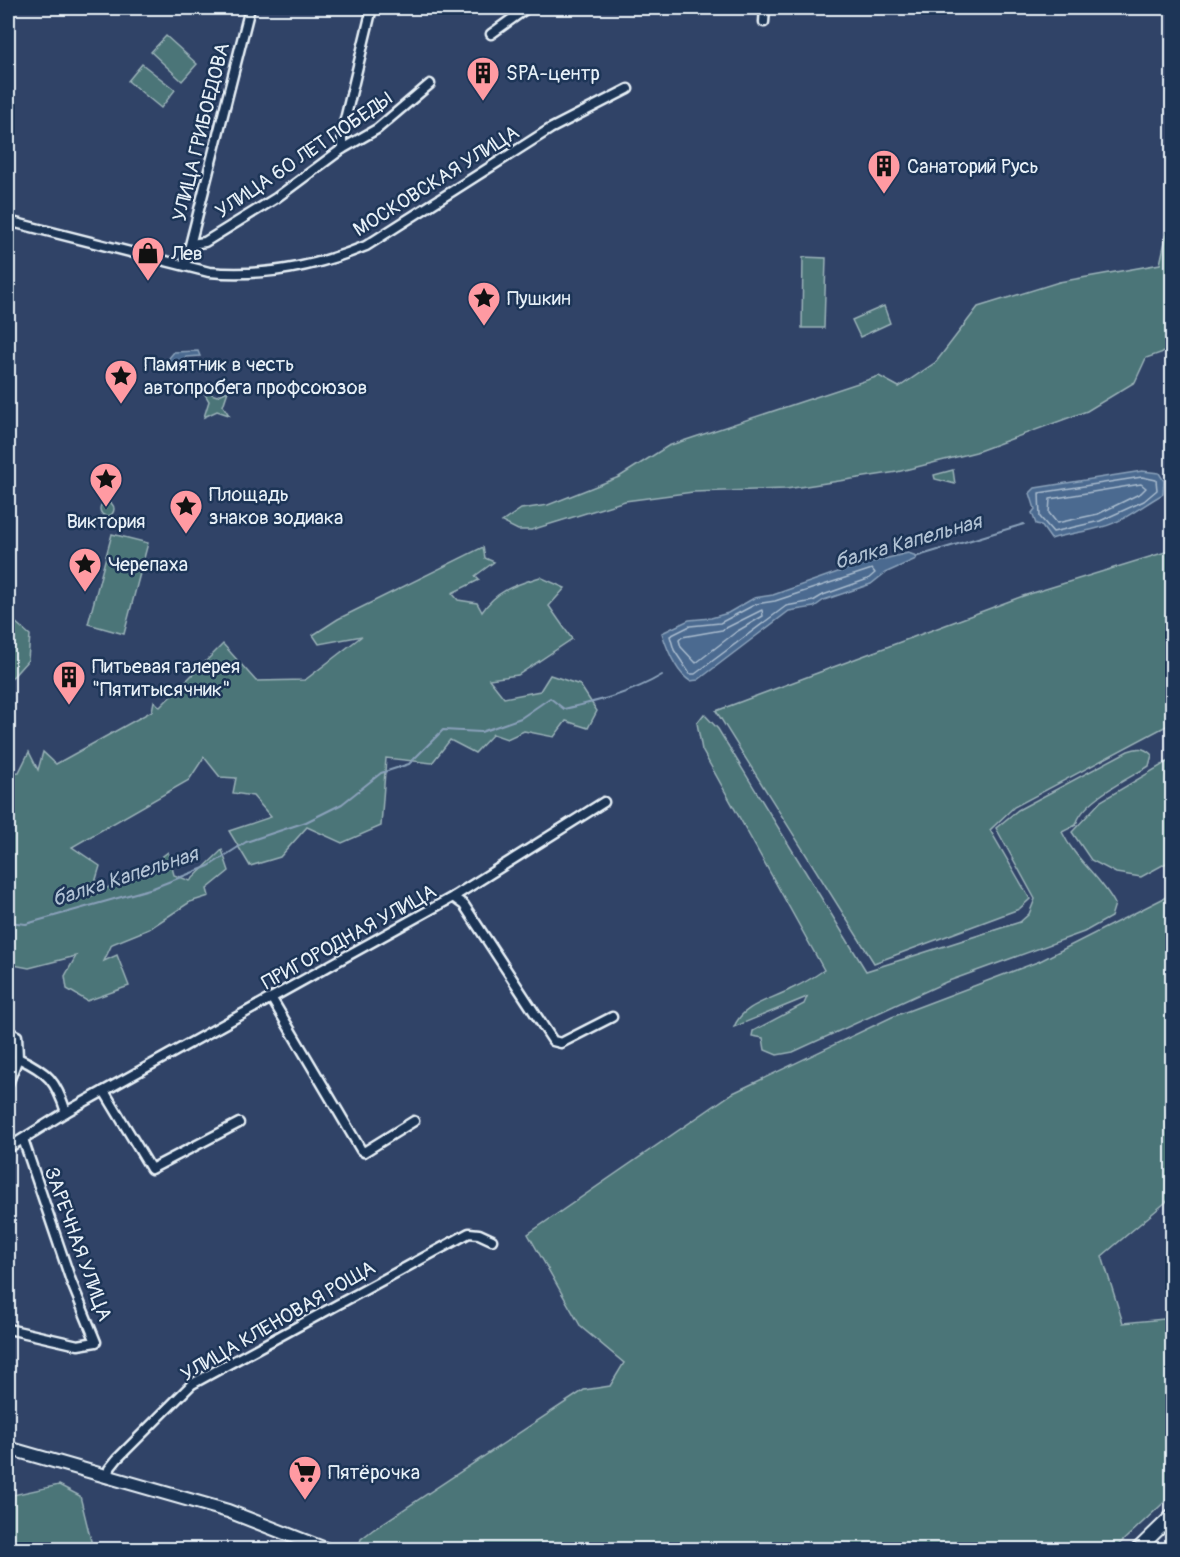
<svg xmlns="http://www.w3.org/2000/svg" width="1180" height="1557" font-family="Pangolin,sans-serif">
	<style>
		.green { fill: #4c7478; stroke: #9ab2b8; stroke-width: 1.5 }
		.water { fill: #4b6b90; stroke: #8aa1ba; stroke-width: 1.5 }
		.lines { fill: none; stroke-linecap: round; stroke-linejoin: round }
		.shore { stroke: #a9bbce; stroke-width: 1.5 }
		.stream { stroke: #8aa1ba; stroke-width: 2 }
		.street-casing { stroke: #e8f1f8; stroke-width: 13 }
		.secondary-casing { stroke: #e8f1f8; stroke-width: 16 }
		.street { stroke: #1d3557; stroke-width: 8 }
		.secondary { stroke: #1d3557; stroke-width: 12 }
		.labels { text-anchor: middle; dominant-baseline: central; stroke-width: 5; stroke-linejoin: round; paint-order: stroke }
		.poi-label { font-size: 20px; fill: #e8f1f8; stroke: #1d3557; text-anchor: start }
		.street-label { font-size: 20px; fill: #e8f1f8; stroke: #1d3557 }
		.water-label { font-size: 21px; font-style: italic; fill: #b1c2d4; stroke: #1d3557 }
	</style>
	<rect width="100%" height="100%" fill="#304367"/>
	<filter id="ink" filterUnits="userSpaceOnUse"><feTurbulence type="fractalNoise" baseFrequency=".0167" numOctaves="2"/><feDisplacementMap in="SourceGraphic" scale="12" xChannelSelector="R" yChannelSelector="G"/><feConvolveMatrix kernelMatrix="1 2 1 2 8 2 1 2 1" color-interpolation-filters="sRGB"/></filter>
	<g filter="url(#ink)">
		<!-- green -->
		<g class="green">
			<polygon points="166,36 197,64 182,81 151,52"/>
			<polygon points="142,64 175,90 161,108 128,81"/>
			<polygon points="1168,228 1172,229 1172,349 1146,358 1135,382 1087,411 976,452 897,472 826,483 786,489 693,492 625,501 531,530 518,530 502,522 521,509 548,505 619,477 668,446 879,376 899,387 936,362 978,307 1059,282 1160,264"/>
			<polygon points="803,257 826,258 824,328 802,328"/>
			<polygon points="884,306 890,323 860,337 852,320"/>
			<polygon points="203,391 217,396 228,391 223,406 229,415 217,411 204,417 209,401"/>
			<polygon points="953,470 955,484 935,479 934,475"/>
			<circle cx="107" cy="509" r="7"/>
			<polygon points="112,534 148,543 124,634 88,624"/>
			<path d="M483,547L485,558L494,562L475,576L479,580L452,593L458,600L477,603L482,612C497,590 515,585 540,577L565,588L549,606L572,639L518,675L489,679L504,698L540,691L550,675L580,685L597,711L588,728L566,721L554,737L524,731L507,739L493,734L475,753L450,740L432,763L386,758L381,826L342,843L307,827L280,857L250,866L229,831L271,817L253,796L233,793L236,778L220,777L204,757L189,780L72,847L100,866L91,896L147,868L168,852L174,875L190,881L222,850L229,871L207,889L209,896L190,902L149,929L112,944L104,961L117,955L129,986L87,1001L67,989L65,976L76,956L29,968L8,964V773L19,772L29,752L38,770L43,752L56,764L152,711L154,701L160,707L223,644L256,681L305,680L362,636L319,644L313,635L338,619Z"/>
			<polygon points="1172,550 1172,723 1014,807 990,830 1030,899 1019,909 874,963 716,711 1023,596"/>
			<polygon points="14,621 30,635 28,660 10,680 8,623"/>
			<path d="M704,714L718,729L866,971L1020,922L1029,914L1035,899L996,828L1018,810L1128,751C1138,747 1144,747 1152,755L1149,766C1128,779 1082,800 1076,825L1062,832C1075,860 1101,877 1115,904L1111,917L1084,932L946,982L793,1052L777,1055L765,1050L763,1038L752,1036L753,1031L804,1004L807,997L734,1027C743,1004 771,1000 791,989C802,984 814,977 824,970L702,750L697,723Z"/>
			<polygon points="1172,759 1172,860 1141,877 1116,873 1091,860 1072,832 1101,801"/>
			<polygon points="1172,894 1172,1197 1102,1256 1123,1323 1164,1319 1172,1327 1172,1495 1114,1549 358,1549 361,1539 374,1529 584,1390 610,1386 624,1363 581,1327 528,1234 733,1093 892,1017 1040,961"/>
			<polygon points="59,1485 80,1496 93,1549 8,1549 8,1496"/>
		</g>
		<!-- water -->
		<g class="water">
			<polygon points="198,351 200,356 186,357 181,364 169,366 169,358 174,352"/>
			<path d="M1142,471L1159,473L1164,481L1163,494C1143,505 1125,521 1102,527C1085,532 1067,534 1051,539L1041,525L1036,524L1032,513L1035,509L1030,493L1035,488Z"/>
			<path d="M908,553L917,556L916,559L885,573L871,584L824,600L814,607L789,611L698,680L690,681C676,672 667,649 662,633L689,620L711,618L728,613L754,598L773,595L852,567Z"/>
		</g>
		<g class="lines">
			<!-- shore -->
			<g class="shore">
				<polygon points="1142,477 1156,480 1157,490 1144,501 1100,521 1053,532 1040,517 1039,493"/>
				<polygon points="1141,484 1146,488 1141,493 1098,514 1057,523 1049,513 1050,499"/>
				<polygon points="872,569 875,573 868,579 823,595 813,601 786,606 695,674 690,674 674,650 670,636 690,626 720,623 756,604 775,601"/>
				<polygon points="762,610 763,616 736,632 696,663 681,647 679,640 682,637 722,630"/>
			</g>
			<!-- stream -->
			<g class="stream">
				<polyline points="915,557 1024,524"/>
				<path d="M8,922L26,924L153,888L209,866L246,842L306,822L342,804L381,773L409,764L443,730L481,732L521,718L550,698L564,709C599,701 632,693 662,675"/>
			</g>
			<!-- street casing -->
			<g class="street-casing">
				<g id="street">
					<polyline points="764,22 765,8"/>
					<polyline points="491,34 527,8"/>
					<polyline points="342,149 342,132 372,8"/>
					<path d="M8,221L209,272C265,277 315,267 366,246L550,129L628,89"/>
					<polyline points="191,244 205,242 276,198 342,149 377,129 430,84"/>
					<polyline points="185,265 250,8"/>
					<polyline points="453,897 464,905 553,1041 561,1043 612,1017"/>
					<polyline points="272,999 361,1150 364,1152 414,1121"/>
					<path d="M8,1032L17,1036L18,1058C48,1072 56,1081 66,1112"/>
					<polyline points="8,1084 18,1058"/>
					<polyline points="104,1091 151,1169 239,1123"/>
					<polyline points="8,1148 66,1112 453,897 604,802"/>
					<polyline points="8,1329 78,1345 96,1342 71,1281 23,1139"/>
					<polyline points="107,1478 109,1469 117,1459 192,1384 469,1233 479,1234 492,1240"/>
				</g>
			</g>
			<!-- secondary casing -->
			<g class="secondary-casing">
				<g id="secondary">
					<polyline points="8,1448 228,1511 328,1550"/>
					<polyline points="1137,1550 1172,1516"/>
				</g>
			</g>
			<!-- street -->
			<use href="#street" class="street"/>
			<!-- secondary -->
			<use href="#secondary" class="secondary"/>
		</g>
	</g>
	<!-- icons -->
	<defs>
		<g id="building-pin" transform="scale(1.725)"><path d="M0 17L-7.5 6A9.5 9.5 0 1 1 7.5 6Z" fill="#ff9aa2" stroke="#1d3557"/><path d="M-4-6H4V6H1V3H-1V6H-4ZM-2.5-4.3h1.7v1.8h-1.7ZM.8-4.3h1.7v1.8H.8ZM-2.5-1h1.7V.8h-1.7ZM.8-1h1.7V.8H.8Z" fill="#111"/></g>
		<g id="shop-pin" transform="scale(1.725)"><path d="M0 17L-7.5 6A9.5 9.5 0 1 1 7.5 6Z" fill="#ff9aa2" stroke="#1d3557"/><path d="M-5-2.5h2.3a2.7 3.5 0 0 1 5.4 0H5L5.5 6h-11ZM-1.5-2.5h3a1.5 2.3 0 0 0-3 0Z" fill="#111"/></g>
		<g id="sight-pin" transform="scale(1.725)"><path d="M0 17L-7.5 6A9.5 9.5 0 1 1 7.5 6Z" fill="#ff9aa2" stroke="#1d3557"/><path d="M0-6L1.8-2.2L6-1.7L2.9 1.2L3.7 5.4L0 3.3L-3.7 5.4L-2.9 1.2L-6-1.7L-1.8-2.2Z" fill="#111"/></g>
		<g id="supermarket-pin" transform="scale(1.725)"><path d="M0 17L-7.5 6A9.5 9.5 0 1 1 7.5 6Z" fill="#ff9aa2" stroke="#1d3557"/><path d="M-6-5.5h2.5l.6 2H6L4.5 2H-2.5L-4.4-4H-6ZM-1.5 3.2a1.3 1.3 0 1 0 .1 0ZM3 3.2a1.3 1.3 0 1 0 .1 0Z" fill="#111"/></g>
	</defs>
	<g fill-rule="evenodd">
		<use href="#building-pin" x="483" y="73"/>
		<use href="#building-pin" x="884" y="166"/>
		<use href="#shop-pin" x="148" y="253"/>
		<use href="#sight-pin" x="484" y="298"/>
		<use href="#sight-pin" x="121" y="376"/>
		<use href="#sight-pin" x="106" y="479"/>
		<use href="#sight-pin" x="186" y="506"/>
		<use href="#sight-pin" x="85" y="564"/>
		<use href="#building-pin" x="69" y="677"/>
		<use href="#supermarket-pin" x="305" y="1472"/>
	</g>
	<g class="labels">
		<!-- poi labels -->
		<g class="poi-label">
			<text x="506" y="73">SPA-центр</text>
			<text x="907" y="166">Санаторий Русь</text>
			<text x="171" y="253">Лев</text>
			<text x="507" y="298">Пушкин</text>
			<text x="144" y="364">Памятник в честь<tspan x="144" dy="23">автопробега профсоюзов</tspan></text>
			<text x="209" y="494">Площадь<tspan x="209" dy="23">знаков зодиака</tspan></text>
			<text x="106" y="521" text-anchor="middle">Виктория</text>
			<text x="108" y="564">Черепаха</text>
			<text x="92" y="666">Питьевая галерея<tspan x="92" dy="23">"Пятитысячник"</tspan></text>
			<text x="328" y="1472">Пятёрочка</text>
		</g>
		<!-- street labels -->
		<g class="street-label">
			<text transform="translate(201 132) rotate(-76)">УЛИЦА ГРИБОЕДОВА</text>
			<text transform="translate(304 155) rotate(-34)">УЛИЦА 60 ЛЕТ ПОБЕДЫ</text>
			<text transform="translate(436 181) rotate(-32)">МОСКОВСКАЯ УЛИЦА</text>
			<text transform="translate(349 937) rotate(-29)">ПРИГОРОДНАЯ УЛИЦА</text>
			<text transform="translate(78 1244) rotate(70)">ЗАРЕЧНАЯ УЛИЦА</text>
			<text transform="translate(278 1321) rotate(-30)">УЛИЦА КЛЕНОВАЯ РОЩА</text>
		</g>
		<!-- water labels -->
		<g class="water-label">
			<text transform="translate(908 542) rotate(-16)">балка Капельная</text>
			<text transform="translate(125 877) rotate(-18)">балка Капельная</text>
		</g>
	</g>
	<!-- margin -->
	<rect width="1180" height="1557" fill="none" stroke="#1d3557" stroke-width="30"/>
	<rect x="15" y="15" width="1150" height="1527" fill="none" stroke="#e8f1f8" stroke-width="2" filter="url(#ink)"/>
</svg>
